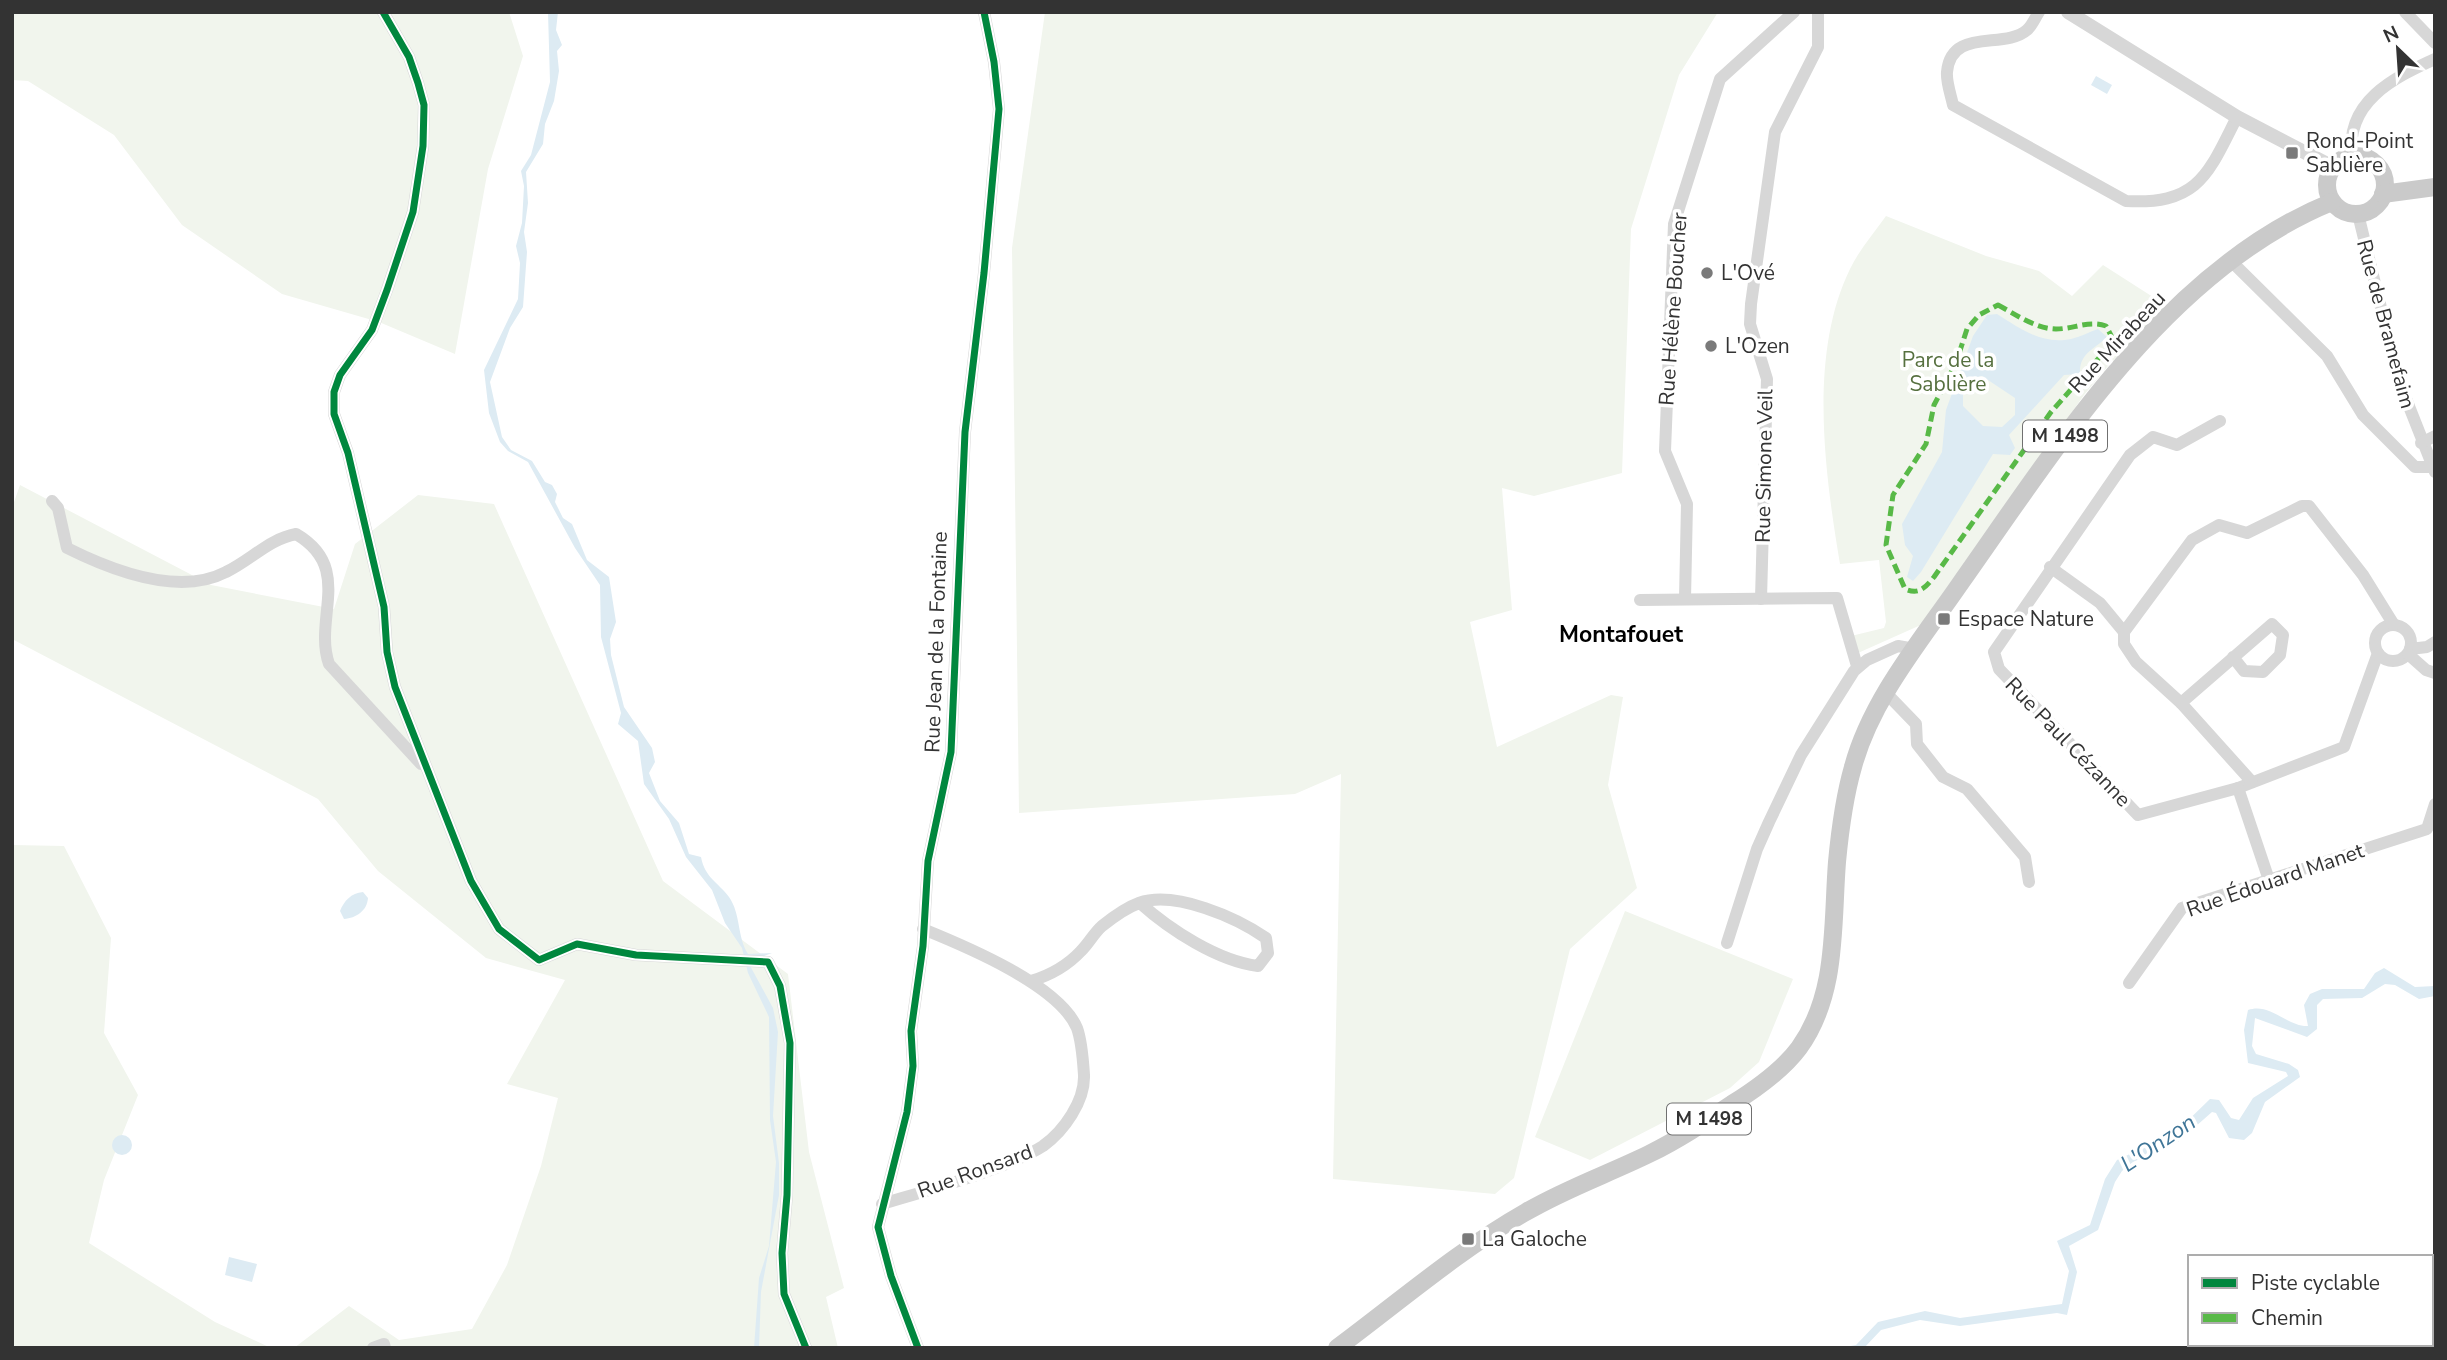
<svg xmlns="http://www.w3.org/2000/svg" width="2447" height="1360" font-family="'Nunito Sans',sans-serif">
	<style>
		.green { fill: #f1f5ed }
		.water { fill: #ddebf3; fill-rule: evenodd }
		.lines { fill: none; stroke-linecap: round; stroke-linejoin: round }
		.minor { stroke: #d7d7d7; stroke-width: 12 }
		.tertiary { stroke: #d7d7d7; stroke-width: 14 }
		.primary { stroke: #cacaca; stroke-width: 18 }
		.quiet { stroke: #58b947; stroke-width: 5; stroke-dasharray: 10 5; stroke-linecap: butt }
		.cycleway-casing { stroke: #fff; stroke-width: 11 }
		.cycleway { stroke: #00873e; stroke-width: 7 }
		.poi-dot { fill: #7a7a7a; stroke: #fff; stroke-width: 2.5 }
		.labels { text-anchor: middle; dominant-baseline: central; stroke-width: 7; stroke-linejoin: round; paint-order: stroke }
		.shield { fill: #fff; stroke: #707070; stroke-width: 2 }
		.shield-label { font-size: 19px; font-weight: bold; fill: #333 }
		.poi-label { font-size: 21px; fill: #333; stroke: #fff; text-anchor: start }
		.street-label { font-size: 21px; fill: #333; stroke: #fff }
		.park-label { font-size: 21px; fill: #56703f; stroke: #fff }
		.neighbourhood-label { font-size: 23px; font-weight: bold; fill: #000; stroke: #fff }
		.water-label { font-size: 23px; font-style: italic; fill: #3f7597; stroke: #fff }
	</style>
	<rect width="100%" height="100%" fill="#fff"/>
	<!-- green -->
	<g class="green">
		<polygon points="12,12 509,12 523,56 488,169 455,354 379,322 282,294 182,225 114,135 28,81 12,80"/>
		<polygon points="1045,12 1718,12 1679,75 1631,229 1622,473 1534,496 1502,488 1512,610 1470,622 1497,747 1611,695 1623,697 1608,785 1637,888 1570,949 1514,1178 1495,1194 1333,1179 1341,774 1295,794 1019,813 1012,248"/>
		<path d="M1886,216L1986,256L2039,271L2072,296L2103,265L2167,306L2108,366L2084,395L1923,624L1858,653L1851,636L1884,628L1886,622L1879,560L1840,564C1825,474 1808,355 1850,269C1859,250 1874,233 1886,216Z"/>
		<polygon points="20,485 211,585 334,609 355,544 418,495 494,504 663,881 788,974 809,1152 844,1288 826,1297 838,1348 294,1348 349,1306 399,1340 472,1329 507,1265 541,1166 558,1098 507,1084 565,980 486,958 378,871 318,799 12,639 12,508"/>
		<polygon points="12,845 64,846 111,938 104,1033 138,1095 104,1180 89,1243 215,1322 271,1348 12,1348"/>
		<polygon points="1625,911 1793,979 1759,1062 1730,1088 1590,1160 1535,1137"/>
	</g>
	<!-- water -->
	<g class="water">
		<path d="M548,12H558L556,30L562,45L557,51L559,71L554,101L545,124L543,144L526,172L528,203L524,232L527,252L523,307L510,328L490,382L502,437L511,450L532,461L545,482L552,485L557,494L555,502L563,518L572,524L587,560L609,577L616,622L610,639L611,655L624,707L652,748L655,762L649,773L660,801L679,823L689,854L701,857C705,878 718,882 729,897C741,914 737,937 748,954L772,953L748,962L773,1008L778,1032L773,1116L779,1163V1195L761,1292L759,1348H754L759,1278L769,1246L776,1162L770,1120L769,1017L748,973L742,948L725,923L712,890L686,857L669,819L644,784L638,741L618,724L621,713L601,637L600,585L575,548L528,462L508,451L500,442L489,413L484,370L518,299L520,263L516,246L522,223L524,186L521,171L531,155L550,82Z"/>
		<polygon points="2096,76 2112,85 2107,94 2091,85"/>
		<path d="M1997,314C2021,329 2042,345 2071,339C2080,337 2089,332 2098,329L2107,337C2094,350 2079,353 2080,374L2064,375L2009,435L2015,448L2010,455L1993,454L1921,572L1913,581L1907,577L1913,556L1905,545L1902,524L1942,452L1946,410L1973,336L1987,315ZM1982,376L2015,398V415L2002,427L1983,426L1963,406V395L1970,379Z"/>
		<path d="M363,892L368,898C367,911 356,918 344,919L340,911C344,901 351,893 363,892Z"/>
		<path d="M2384,968L2415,987L2435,986V996L2419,999L2395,985L2385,984L2362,998L2323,999L2317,1005V1029L2307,1037L2255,1018L2252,1046L2256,1054L2289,1064L2298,1070L2300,1077L2265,1102L2252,1133L2244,1140L2229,1138L2216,1113L2212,1112L2178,1142L2133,1162L2122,1171L2115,1182L2098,1230L2069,1246L2077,1272L2067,1315L2057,1313L1960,1326L1920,1320L1881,1330L1864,1348H1840L1856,1345L1878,1322L1925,1311L1960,1318L2062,1304L2069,1271L2057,1241L2090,1225L2105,1179L2117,1160L2175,1133L2210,1099L2219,1100L2231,1118L2239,1120L2253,1098L2288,1076L2286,1072L2248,1063L2244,1030L2248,1010C2270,1002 2287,1027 2308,1026L2304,1005L2310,994L2322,989H2364L2375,973Z"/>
		<circle cx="122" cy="1145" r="10"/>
		<polygon points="229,1257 257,1264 252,1282 225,1275"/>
	</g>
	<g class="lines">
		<!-- minor -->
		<g class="minor">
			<polyline points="383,12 409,57 418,83 424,105 423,146 413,212 387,290 372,330 340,375 334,392 334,414 348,453 384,607 387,652 395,687 471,881 499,929 539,960 577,944 636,955 768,962 780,986 790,1043 787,1195 782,1253 784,1294 806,1348"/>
			<path d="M2039,12C2035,18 2032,26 2027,30C2004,50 1951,27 1947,72C1946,82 1951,95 1953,105L2126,201C2199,205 2208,174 2237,117"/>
			<polyline points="2405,12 2435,43"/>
			<path d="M2352,157C2345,102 2393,78 2435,59"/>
			<polyline points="2358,214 2399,381 2435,472"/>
			<polyline points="2230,260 2327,356 2363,415 2415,467 2432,467"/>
			<polyline points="2220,421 2177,445 2153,437 2130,455 1994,652 1999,669 2138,815 2238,788 2344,747 2378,653"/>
			<polyline points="2421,443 2435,436"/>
			<path d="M52,501L58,508L67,548C111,570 178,597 226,572C251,560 269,539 296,534C354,568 313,618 329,664L421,764"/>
			<polyline points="2050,567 2100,603 2124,632"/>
			<polyline points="1685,599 1687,504 1665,451 1674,224 1720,79 1794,12"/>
			<polyline points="1761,599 1767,379 1750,324 1751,304 1775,132 1818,47 1818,12"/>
			<polyline points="1640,600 1837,598 1857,666"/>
			<circle cx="2393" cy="643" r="18"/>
			<polyline points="2410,649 2427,647 2435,642"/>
			<polyline points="2408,654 2426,670 2435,673"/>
			<polyline points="1887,694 1916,724 1917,744 1943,777 1967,789 2025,857 2029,882"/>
			<polyline points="2181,703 2272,624 2283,635 2280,655 2263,672 2244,671 2233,657"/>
			<polyline points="2252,782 2181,703 2136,662 2124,644 2124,632 2192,540 2219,525 2247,533 2302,506 2309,506 2363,575 2394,625"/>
			<polyline points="2238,788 2269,880"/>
			<polyline points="1727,943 1757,849 1769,822 1801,755 1854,671 1867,660 1898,646 1915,649"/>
			<path d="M1031,981C1051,975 1067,966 1081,951C1089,943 1094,933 1102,926C1112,918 1128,907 1139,903C1175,890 1237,918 1266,938L1268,953L1258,966C1218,961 1170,930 1140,903"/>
			<polyline points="2129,983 2182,908 2427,829 2435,804"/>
			<path d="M882,1204C925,1191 1007,1169 1043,1146C1064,1131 1085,1101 1084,1075C1083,1060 1082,1042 1077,1028C1059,985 965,946 923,929"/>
			<polyline points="2431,1310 2435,1309"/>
			<polyline points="373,1348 384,1344 385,1348"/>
			<polyline points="918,1348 891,1276 878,1227 907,1112 913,1066 911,1031 923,946 928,861 951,752 965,432 984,273 999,109 994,62 984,12"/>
			<polyline points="2310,1348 2314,1344"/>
		</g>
		<!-- tertiary -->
		<polyline class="tertiary" points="2068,12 2237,117 2333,167"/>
		<!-- primary -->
		<g class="primary">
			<circle cx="2356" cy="185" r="29"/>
			<polyline points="2383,194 2435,187"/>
			<path d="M1337,1348C1399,1302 1459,1250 1526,1212C1565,1189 1608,1174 1649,1154C1678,1140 1705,1122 1732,1104C1756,1089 1782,1071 1799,1048C1838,994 1832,925 1837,862C1840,830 1844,798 1853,767C1871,699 1923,638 1962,581C2060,442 2169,268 2332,202"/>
		</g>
		<!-- quiet -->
		<path class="quiet" d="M1998,305C2015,314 2036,329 2056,329C2074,329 2089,320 2106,326L2114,341L2051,412L1934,577C1925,588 1919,595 1905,589L1886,545L1893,495L1926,444L1934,405L1956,363L1967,329L1979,315Z"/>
		<!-- cycleway casing -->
		<g class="cycleway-casing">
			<g id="cycleway">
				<polyline points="383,12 409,57 418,83 424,105 423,146 413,212 387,290 372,330 340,375 334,392 334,414 348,453 384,607 387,652 395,687 471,881 499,929 539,960 577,944 636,955 768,962 780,986 790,1043 787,1195 782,1253 784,1294 806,1348"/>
				<polyline points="918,1348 891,1276 878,1227 907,1112 913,1066 911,1031 923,946 928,861 951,752 965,432 984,273 999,109 994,62 984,12"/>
			</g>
		</g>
		<!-- cycleway -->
		<use href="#cycleway" class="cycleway"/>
	</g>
	<!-- markers -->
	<g class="poi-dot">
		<rect x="2285" y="146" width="14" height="14" rx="3.5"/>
		<circle cx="1707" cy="273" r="7"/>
		<circle cx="1711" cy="346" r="7"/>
		<rect x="1937" y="612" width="14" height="14" rx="3.5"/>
		<rect x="1461" y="1232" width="14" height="14" rx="3.5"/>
	</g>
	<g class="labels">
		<!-- shield labels -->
		<g class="shield">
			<rect x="2023" y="420.5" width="84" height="31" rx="5"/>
			<rect x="1667" y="1103.5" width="84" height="31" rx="5"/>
		</g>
		<g class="shield-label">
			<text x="2065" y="436">M 1498</text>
			<text x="1709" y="1119">M 1498</text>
		</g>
		<!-- poi labels -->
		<g class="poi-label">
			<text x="2306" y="141">Rond-Point<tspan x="2306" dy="24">Sablière</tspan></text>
			<text x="1721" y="273">L'Ové</text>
			<text x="1725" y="346">L'Ozen</text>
			<text x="1958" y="619">Espace Nature</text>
			<text x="1482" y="1239">La Galoche</text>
		</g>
		<!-- street labels -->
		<g class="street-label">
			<text transform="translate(1673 309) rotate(-86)">Rue Hélène Boucher</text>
			<text transform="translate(2386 324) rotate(75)">Rue de Bramefaim</text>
			<text transform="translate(2117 342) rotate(-47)">Rue Mirabeau</text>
			<text transform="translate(1764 466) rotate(-89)">Rue Simone Veil</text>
			<text transform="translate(936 642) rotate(-88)">Rue Jean de la Fontaine</text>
			<text transform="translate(2068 742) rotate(46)">Rue Paul Cézanne</text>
			<text transform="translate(2275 880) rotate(-19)">Rue Édouard Manet</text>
			<text transform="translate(975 1171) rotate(-20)">Rue Ronsard</text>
		</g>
		<!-- park labels -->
		<g class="park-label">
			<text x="1948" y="360">Parc de la<tspan x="1948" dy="24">Sablière</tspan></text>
		</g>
		<!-- neighbourhood labels -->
		<g class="neighbourhood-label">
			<text x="1621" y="634">Montafouet</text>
		</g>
		<!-- water labels -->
		<g class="water-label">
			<text transform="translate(2158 1143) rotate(-34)">L'Onzon</text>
		</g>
	</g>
	<!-- border -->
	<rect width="2447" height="1360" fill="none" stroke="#333333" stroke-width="28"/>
	<!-- legend -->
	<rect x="2188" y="1255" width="245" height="91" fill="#ffffff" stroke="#adadad" stroke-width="2"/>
	<rect x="2202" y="1278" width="35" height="10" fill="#00873e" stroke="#adadad" stroke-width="2"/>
	<text x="2251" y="1290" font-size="21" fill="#333333">Piste cyclable</text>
	<rect x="2202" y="1313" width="35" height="10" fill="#58b947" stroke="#adadad" stroke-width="2"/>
	<text x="2251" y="1325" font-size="21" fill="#333333">Chemin</text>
	<!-- north arrow -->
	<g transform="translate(2398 49) rotate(335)" stroke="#ffffff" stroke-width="5" paint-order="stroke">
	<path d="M0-5L12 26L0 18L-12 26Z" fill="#333333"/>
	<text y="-10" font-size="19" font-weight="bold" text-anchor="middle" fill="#333333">N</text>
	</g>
</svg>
